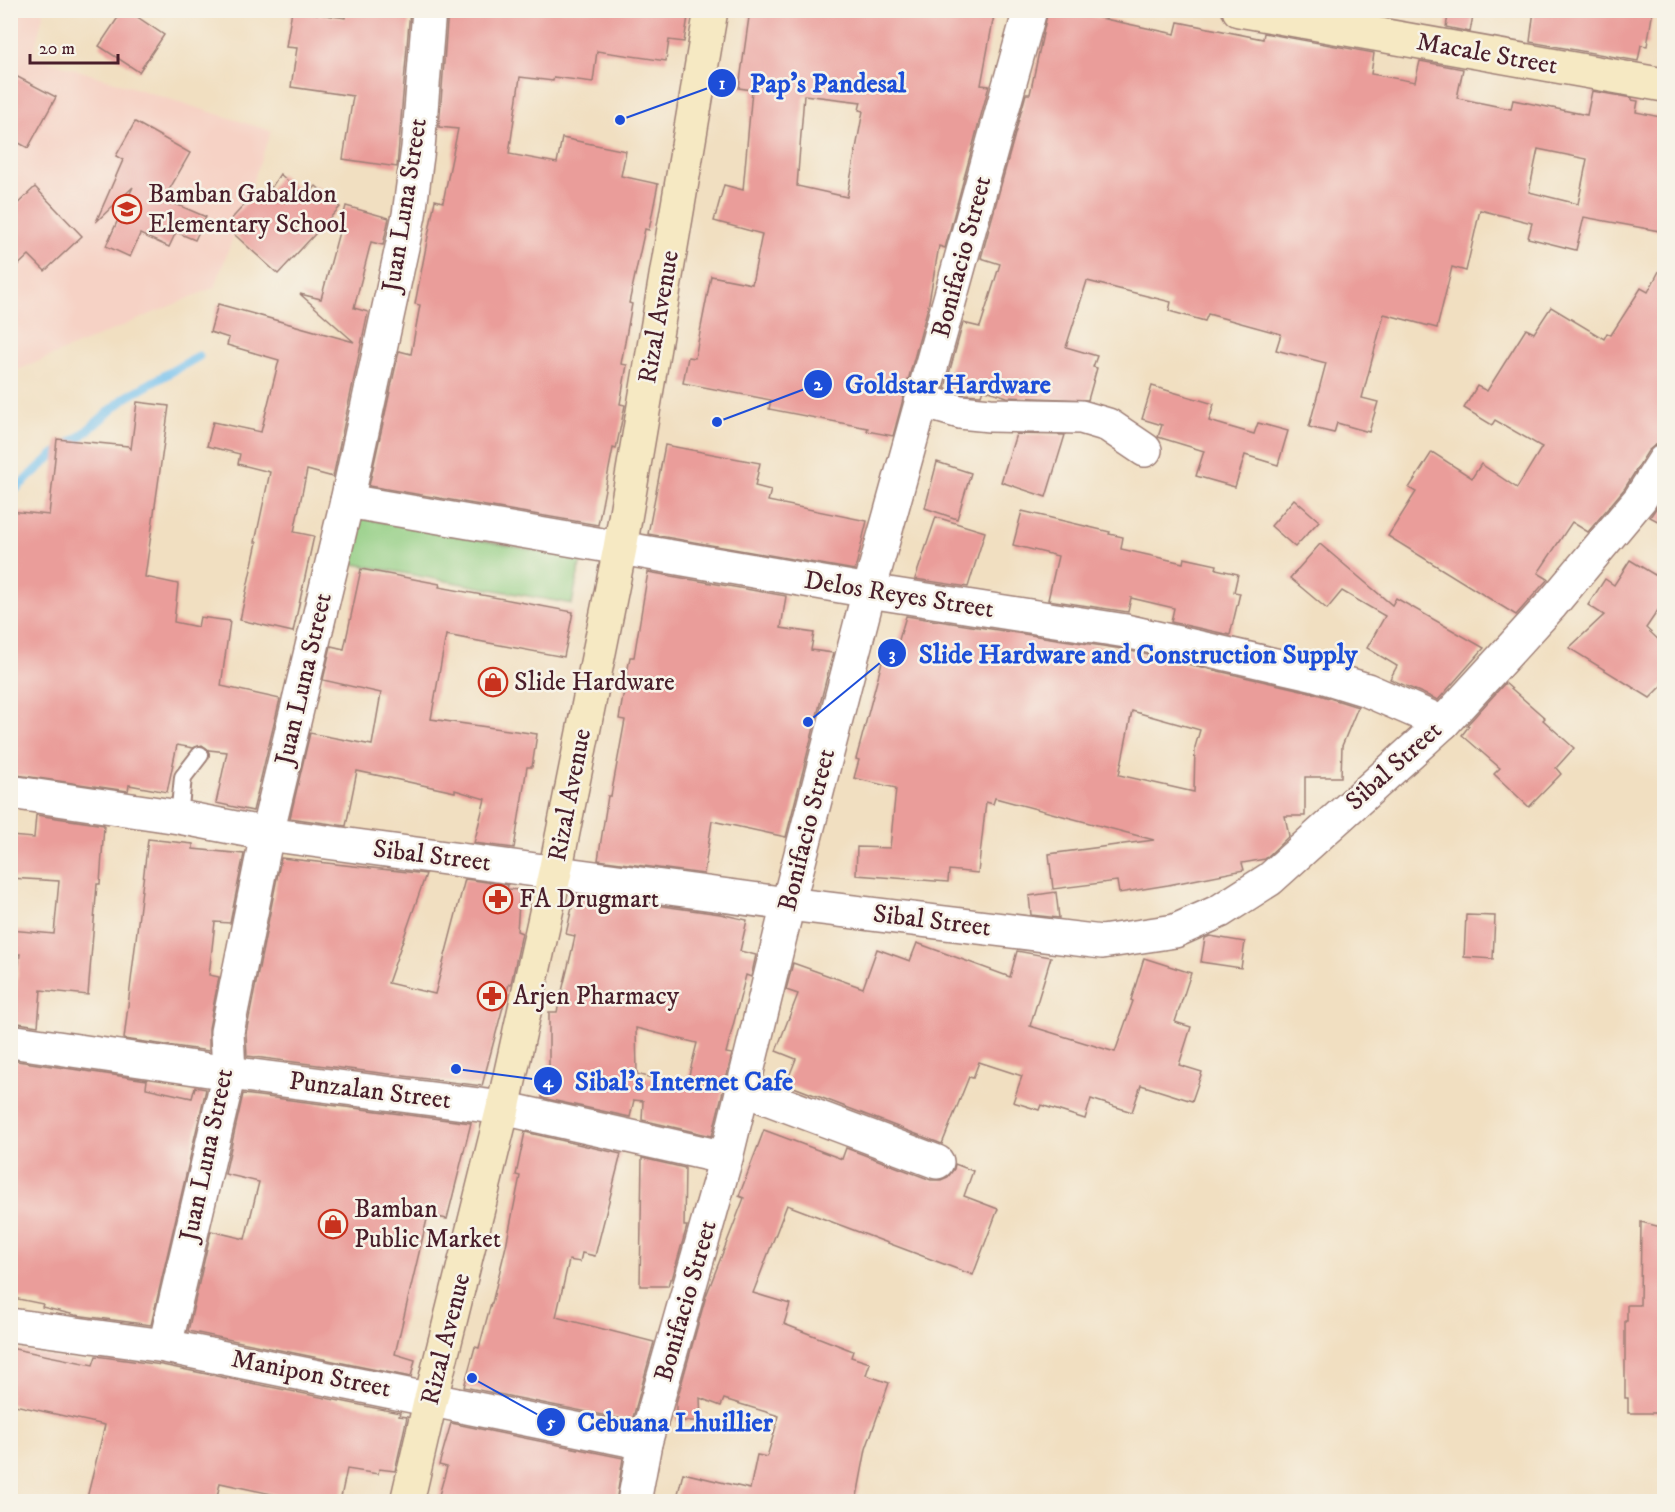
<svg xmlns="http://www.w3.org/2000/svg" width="1675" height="1512" font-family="'IM FELL DW Pica',serif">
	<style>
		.built { fill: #f6d2c5 }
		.grass { fill: #92ce83; stroke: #6e7657; stroke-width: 1.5 }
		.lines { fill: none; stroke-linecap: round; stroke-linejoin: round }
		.stream { stroke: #74c1ee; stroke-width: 9 }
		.building { fill: #ea9d9a; fill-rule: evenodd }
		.lane-casing { stroke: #9e7f76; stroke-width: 20 }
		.street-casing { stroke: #9e7f76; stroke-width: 36 }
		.secondary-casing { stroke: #9e7f76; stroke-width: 36 }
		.lane { stroke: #fff; stroke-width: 16 }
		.street { stroke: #fff; stroke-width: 33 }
		.secondary { stroke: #f6e9c3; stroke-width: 33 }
		.labels { text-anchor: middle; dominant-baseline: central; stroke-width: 5; stroke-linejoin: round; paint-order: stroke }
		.street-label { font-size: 26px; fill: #4a1f2b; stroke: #f7f3e8 }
		.poi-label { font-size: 26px; fill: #4a1f2b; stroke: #f7f3e8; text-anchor: start }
		.leader { fill: none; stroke: #1d4ed8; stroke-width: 2 }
		.callout-dot { fill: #1d4ed8; stroke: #f7f3e8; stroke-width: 2 }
		.mark-label { font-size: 18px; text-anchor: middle; font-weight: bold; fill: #fff }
		.callout-label { font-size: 27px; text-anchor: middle; font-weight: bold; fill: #1d4ed8; stroke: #f7f3e8; stroke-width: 5; stroke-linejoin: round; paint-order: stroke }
	</style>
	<rect width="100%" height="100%" fill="#f7f3e8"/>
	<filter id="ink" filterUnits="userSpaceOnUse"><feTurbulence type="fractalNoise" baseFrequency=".0167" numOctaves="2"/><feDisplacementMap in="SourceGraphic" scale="12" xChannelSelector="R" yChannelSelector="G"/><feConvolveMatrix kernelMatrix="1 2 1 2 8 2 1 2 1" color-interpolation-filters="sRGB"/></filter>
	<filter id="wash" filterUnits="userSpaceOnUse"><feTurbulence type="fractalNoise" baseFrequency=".008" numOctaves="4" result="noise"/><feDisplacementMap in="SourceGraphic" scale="24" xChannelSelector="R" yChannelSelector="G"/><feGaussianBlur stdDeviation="1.35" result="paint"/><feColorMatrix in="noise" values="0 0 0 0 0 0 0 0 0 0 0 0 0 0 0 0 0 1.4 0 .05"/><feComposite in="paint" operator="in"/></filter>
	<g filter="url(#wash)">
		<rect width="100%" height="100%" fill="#f1dfc1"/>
		<!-- built -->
		<polygon class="built" points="11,11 44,11 33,56 271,131 215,287 11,373"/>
		<!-- grass -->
		<polygon class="grass" points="357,517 581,559 572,604 348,563"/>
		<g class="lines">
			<!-- stream -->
			<polyline class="stream" points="10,494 53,455 81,436 125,398 199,356"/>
		</g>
		<g id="blocks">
			<!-- building -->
			<g class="building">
				<polygon points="123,10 127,10 164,35 139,72 99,46"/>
				<polygon points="292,10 345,18 346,10 410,10 397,167 343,159 353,96 291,87 297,48 286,47"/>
				<polygon points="448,10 689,10 684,42 669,40 666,61 597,51 593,82 554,77 553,81 520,77 509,154 557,163 562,138 626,151 621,176 658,184 649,230 645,229 629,303 632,304 621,364 627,365 620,404 625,405 616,449 613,448 598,525 369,486 399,351 411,354 420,305 415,304 435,200 443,202 458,129 439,127"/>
				<path d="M750,10H995L981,85L989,86L945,248L939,246L928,307L893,436L867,431L868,428L769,409L771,400L683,383L688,357L695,358L711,276L752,284L762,234L714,221L724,185L743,190L752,90L739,88ZM804,95L861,102L859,110L863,111L847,197L797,186Z"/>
				<path d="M1048,10H1063L1175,34L1178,22L1263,39L1264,33L1374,53L1371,74L1415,82L1420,61L1463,69L1457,98L1511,109L1513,100L1587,115L1592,91L1632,98V100L1638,101L1636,112L1665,118V232L1584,217L1576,250L1528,238L1532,223L1480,210L1466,271L1452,267L1437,328L1384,314L1362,398L1378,402L1369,432L1337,423L1334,433L1309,427L1326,363L1276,350L1281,334L1208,314L1205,321L1169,311L1171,302L1087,281L1066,347L1097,356L1093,367L1097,368L1088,400L1007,397L983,389L981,395L964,394L945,388L963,323L980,327L1000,264L981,258L1026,94H1030ZM1538,149L1587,159L1578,204L1529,192Z"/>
				<polygon points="1449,10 1474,10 1470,32 1446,27"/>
				<polygon points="1534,10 1653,10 1647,46 1641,45 1638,61 1530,42"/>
				<polygon points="10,73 56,97 28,148 10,138"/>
				<polygon points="135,122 190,153 164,199 206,217 195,240 176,232 169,247 140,234 130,257 106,246 133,187 96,222 123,160 116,156"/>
				<polygon points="280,174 306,197 316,186 340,207 278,274 225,226 257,191 266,196"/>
				<polygon points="35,187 82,236 45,271 29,255 10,273 10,211"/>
				<polygon points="346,206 389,218 383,245 371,242 354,308 368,312 333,477 307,470 294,532 314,536 293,632 240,620 257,542 255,542 270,472 238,464 240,454 207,446 213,422 261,432 279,360 227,345 229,338 210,332 218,304 354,342 300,294 321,299"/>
				<polygon points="1665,260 1665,442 1655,445 1648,451 1625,488 1588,532 1572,522 1538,573 1548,579 1516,615 1388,536 1416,492 1409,488 1432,452 1472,478 1481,464 1517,488 1542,447 1495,420 1492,425 1464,408 1477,386 1487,391 1526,329 1534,333 1551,307 1604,339 1607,333 1611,335 1641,288 1648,292"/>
				<polygon points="1152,386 1214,404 1209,421 1254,434 1258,423 1288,431 1278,465 1245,455 1235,487 1196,476 1204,451 1158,437 1162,425 1142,419"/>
				<polygon points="137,402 169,406 145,577 178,584 174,622 198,627 200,617 230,621 221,686 280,699 253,811 216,803 227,752 209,750 202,745 193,748 177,745 167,792 129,785 128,791 10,774 10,511 49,515 57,439 128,446 131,449"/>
				<polygon points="1016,434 1065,435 1046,497 1001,482"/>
				<polygon points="665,445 760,463 755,486 771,490 768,501 867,521 855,570 648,534"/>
				<polygon points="937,462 971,473 957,519 925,508"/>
				<polygon points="1665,495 1665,525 1650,517"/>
				<polygon points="1294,499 1319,521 1295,547 1271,526"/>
				<polygon points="1022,511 1110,532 1109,534 1123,537 1121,549 1183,563 1184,558 1217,565 1216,569 1238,574 1234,592 1240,593 1230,635 1171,622 1174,608 1131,598 1128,612 1048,600 1058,556 1013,545"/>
				<polygon points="936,517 985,532 968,587 915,579"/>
				<polygon points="1320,544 1392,605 1396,598 1484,648 1438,700 1390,679 1397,666 1367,648 1385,616 1342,591 1327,609 1290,578"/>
				<polygon points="1630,560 1665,581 1665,600 1646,628 1665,646 1665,683 1650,698 1569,648 1604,615 1588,605 1605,579 1614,585"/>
				<polygon points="361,569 440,584 439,587 573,612 564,657 446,635 431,719 537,734 532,767 527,767 514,848 474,843 485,799 455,790 455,792 357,771 346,826 290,818 310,733 372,745 381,693 323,680 331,646 344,649"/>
				<polygon points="648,572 786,596 781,628 814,633 811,650 833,653 786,837 712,821 704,874 598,860 608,796 611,796 625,720 619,719 630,657 634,657"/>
				<path d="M906,616L1122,649L1310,692L1358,707L1342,746L1341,777H1305V816H1285L1289,836L1265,859L1242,863L1244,870L1168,885L1119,893L1117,881L1053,889L1049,854L1154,840L995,798L993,804L986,802L978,873L949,870L948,882L856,875L857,847L890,848L896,788L854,778L859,760L856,759L886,647L896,650ZM1132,711L1200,730L1195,747L1194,792L1119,775Z"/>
				<polygon points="1505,683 1545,718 1543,720 1574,748 1556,768 1561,774 1529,807 1494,774 1500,768 1462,735 1469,726 1467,725"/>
				<polygon points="36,815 104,825 100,884 97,884 88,995 41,990 38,1026 12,1022 20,954 10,954 10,930 54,934 59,881 10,878 10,836 34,838"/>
				<polygon points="148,839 193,844 193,849 244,854 230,923 215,922 209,975 219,977 209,1028 209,1051 124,1039"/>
				<polygon points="281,858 426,874 388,983 435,994 465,879 508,885 507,889 520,890 517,931 522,933 511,984 509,984 482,1086 247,1056 246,1033"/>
				<polygon points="1056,892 1059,918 1031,915 1029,896"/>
				<path d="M575,894L720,914L747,920L740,951L756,955L751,977L746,975L726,1053L732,1054L712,1136L642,1120L643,1101L634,1100L630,1117L542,1098L543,1086H549V1012H557L571,954L575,936L566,934ZM636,1028L697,1043L686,1087L637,1074Z"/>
				<polygon points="1466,915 1495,916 1493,959 1464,957"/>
				<polygon points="1210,936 1245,942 1241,968 1201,962 1205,938"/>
				<polygon points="917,943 1010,977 1017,951 1051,957 1030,1026 1115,1052 1133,1001 1131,1000 1144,958 1191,973 1175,1022 1191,1027 1179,1065 1202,1072 1192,1101 1141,1085 1132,1112 1091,1099 1085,1119 1041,1105 1039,1110 1013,1102 1022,1076 979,1062 973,1078 969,1077 942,1144 786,1084 796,1059 776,1051 798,994 786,990 793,963 863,988 877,949 910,961"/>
				<polygon points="10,1060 147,1080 146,1088 192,1098 195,1087 206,1089 151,1325 75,1315 42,1307 43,1304 13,1298 18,1273 10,1271"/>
				<polygon points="243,1094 471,1123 447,1219 428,1215 395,1354 415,1360 411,1377 188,1331 211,1231 245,1239 259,1182 225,1174"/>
				<polygon points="764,1130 842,1159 846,1148 931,1180 941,1180 948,1177 954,1169 955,1164 973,1171 964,1196 998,1209 973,1275 787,1205 753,1293 790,1304 784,1324 853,1351 851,1357 870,1363 866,1375 889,1383 866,1449 856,1502 676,1502 683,1473 750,1489 757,1455 767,1457 779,1416 724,1399 721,1406 700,1398 701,1421 676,1421 676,1403 706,1296 744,1198 739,1196"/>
				<polygon points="525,1132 621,1154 595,1256 582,1253 580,1262 569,1260 556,1317 654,1342 632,1421 464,1387 475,1347 479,1348 491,1303 492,1303 506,1246 520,1176 516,1175"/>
				<polygon points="642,1158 685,1168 684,1226 687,1226 672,1279 670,1279 668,1286 640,1286"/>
				<polygon points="1641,1222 1665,1228 1665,1413 1628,1413 1628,1398 1625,1398 1625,1321 1627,1321 1627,1305 1640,1305"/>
				<polygon points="10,1348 93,1365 96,1356 162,1365 400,1413 399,1416 407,1417 395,1471 379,1469 378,1474 347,1469 340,1502 280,1502 281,1496 220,1483 216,1502 86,1502 105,1425 10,1404"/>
				<polygon points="451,1423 623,1458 616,1502 437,1502 447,1467 439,1465"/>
			</g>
		</g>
	</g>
	<g filter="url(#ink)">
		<use href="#blocks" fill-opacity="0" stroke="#9e7f76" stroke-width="1.5"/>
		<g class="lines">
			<!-- lane casing -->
			<g class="lane-casing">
				<polyline id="lane" points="179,817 183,777 200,755"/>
			</g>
			<!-- street casing -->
			<g class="street-casing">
				<g id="street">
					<polyline points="922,401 960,412 990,415 1081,417 1108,425 1145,450"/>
					<polyline points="347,501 869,591 1126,631 1315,674 1367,690 1443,723"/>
					<polyline points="10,792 179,817 267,834 788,904 1102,942 1175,931 1220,911 1270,879 1443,723 1552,604 1640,499 1664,461"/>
					<polyline points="10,1041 229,1073 503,1108 726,1158"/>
					<polyline points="743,1089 937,1162"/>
					<polyline points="10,1325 165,1346 645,1443"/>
					<polyline points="165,1346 229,1073 227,1032 267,834 347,501 409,215 418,148 429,10"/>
					<polyline points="634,1502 645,1443 726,1158 788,904 869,591 1030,10"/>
				</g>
			</g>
			<!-- secondary casing -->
			<g class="secondary-casing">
				<g id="secondary">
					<polyline points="1239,10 1664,85"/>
					<polyline points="407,1502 431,1398 503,1108 555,872 620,548 711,10"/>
				</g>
			</g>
			<!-- lane -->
			<use href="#lane" class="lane"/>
			<!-- street -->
			<use href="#street" class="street"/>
			<!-- secondary -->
			<use href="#secondary" class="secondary"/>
		</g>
	</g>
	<!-- icons -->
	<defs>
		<g id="school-ring" transform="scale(1.5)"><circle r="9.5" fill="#f7f3e8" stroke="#c8321e" stroke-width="1.5"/><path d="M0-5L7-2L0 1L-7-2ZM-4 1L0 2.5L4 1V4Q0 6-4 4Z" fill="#c8321e"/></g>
		<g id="shop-ring" transform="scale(1.5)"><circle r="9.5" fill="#f7f3e8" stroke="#c8321e" stroke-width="1.5"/><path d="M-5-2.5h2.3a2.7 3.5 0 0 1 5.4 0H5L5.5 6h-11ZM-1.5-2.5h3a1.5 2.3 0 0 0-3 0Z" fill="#c8321e"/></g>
		<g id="pharmacy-ring" transform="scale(1.5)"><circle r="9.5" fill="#f7f3e8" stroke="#c8321e" stroke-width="1.5"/><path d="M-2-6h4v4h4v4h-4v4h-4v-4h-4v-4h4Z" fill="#c8321e"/></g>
	</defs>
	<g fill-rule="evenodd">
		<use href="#school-ring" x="127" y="209"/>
		<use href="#shop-ring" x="493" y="682"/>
		<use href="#pharmacy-ring" x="498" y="899"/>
		<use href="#pharmacy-ring" x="492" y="996"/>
		<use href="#shop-ring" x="333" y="1224"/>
	</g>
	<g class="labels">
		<!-- street labels -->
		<g class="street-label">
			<text transform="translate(1487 54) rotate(10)">Macale Street</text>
			<text transform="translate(405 205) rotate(-81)">Juan Luna Street</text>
			<text transform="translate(962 257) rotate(-75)">Bonifacio Street</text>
			<text transform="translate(659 317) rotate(-80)">Rizal Avenue</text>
			<text transform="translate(899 595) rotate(9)">Delos Reyes Street</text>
			<text transform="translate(304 679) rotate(-77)">Juan Luna Street</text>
			<text transform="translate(1394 766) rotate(-42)">Sibal Street</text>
			<text transform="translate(570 795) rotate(-79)">Rizal Avenue</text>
			<text transform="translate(807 830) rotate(-76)">Bonifacio Street</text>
			<text transform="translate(432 856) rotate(7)">Sibal Street</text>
			<text transform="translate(932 921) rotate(7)">Sibal Street</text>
			<text transform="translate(370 1091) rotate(7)">Punzalan Street</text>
			<text transform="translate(207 1155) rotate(-78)">Juan Luna Street</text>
			<text transform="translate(686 1301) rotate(-74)">Bonifacio Street</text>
			<text transform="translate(446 1339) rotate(-76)">Rizal Avenue</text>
			<text transform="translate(311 1374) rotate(11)">Manipon Street</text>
		</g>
		<!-- poi labels -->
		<g class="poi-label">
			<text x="148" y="194">Bamban Gabaldon<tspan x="148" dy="30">Elementary School</tspan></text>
			<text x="514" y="682">Slide Hardware</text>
			<text x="519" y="899">FA Drugmart</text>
			<text x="513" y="996">Arjen Pharmacy</text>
			<text x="354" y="1209">Bamban<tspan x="354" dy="30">Public Market</tspan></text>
		</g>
	</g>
	<!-- callouts -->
	<path class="leader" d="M620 120L722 83M717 422L818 384M808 722L892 653M456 1069L548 1081M472 1378L551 1422"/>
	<g class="callout-dot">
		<circle cx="620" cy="120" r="6"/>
		<circle cx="717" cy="422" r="6"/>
		<circle cx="808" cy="722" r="6"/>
		<circle cx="456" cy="1069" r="6"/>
		<circle cx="472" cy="1378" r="6"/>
		<circle cx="722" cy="83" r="15"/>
		<circle cx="818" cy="384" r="15"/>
		<circle cx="892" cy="653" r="15"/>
		<circle cx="548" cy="1081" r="15"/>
		<circle cx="551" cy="1422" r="15"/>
	</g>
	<g class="mark-label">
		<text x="722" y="89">1</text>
		<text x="818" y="390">2</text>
		<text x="892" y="660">3</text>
		<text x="548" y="1087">4</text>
		<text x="551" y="1428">5</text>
	</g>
	<g class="callout-label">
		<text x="828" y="92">Pap's Pandesal</text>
		<text x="948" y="393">Goldstar Hardware</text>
		<text x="1138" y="663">Slide Hardware and Construction Supply</text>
		<text x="684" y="1090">Sibal's Internet Cafe</text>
		<text x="675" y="1431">Cebuana Lhuillier</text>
	</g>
	<!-- margin -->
	<rect width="1675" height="1512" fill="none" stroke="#f7f3e8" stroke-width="36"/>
	<!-- scale -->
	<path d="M30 54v9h88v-9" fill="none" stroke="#4a1f2b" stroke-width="3"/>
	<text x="39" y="54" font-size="18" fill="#4a1f2b" stroke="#f7f3e8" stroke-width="4.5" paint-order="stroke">20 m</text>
</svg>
